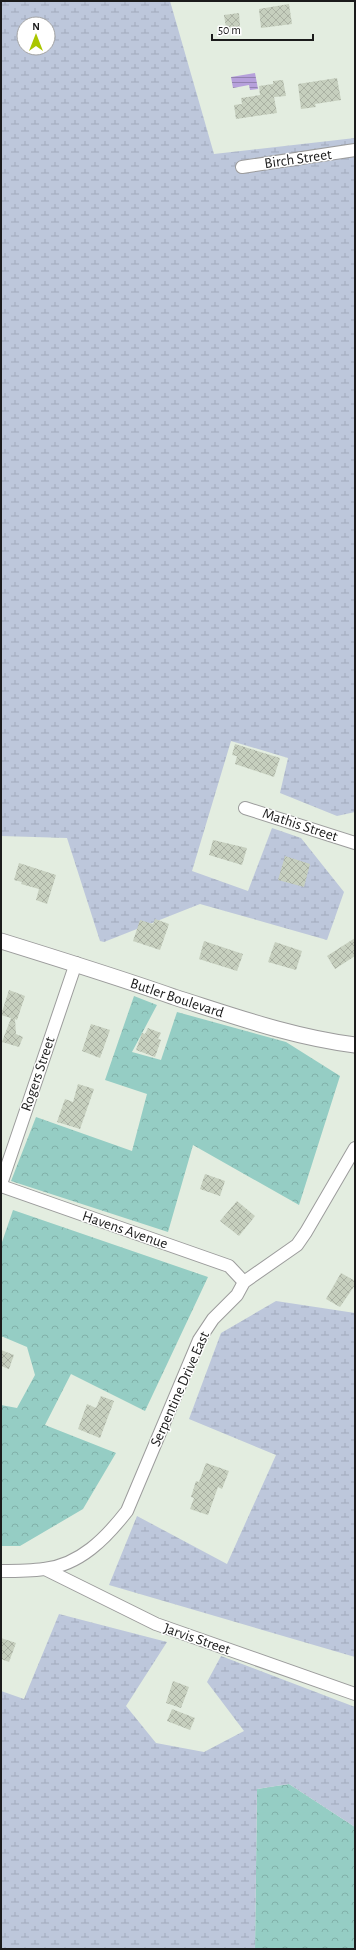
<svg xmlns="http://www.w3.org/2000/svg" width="356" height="1950" font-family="'Alegreya Sans',sans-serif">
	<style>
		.forest { fill: url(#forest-crowns) }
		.wetland { fill: url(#wetland-marsh); fill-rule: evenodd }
		.water { fill: url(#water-rules) }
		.building { fill: url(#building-cross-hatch) }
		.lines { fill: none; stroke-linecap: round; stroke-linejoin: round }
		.minor-casing { stroke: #9c9c9c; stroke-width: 14 }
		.tertiary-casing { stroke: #9c9c9c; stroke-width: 17 }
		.minor { stroke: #fff; stroke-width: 12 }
		.tertiary { stroke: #fff; stroke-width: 15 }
		.labels { text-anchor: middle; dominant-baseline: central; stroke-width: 3; stroke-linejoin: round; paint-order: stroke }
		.street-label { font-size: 15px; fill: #1b1b1b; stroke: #fff }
	</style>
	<defs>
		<pattern id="forest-crowns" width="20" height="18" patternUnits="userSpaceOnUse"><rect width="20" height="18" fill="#95cdc4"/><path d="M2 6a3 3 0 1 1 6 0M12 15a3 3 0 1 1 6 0" fill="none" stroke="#80afa8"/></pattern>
		<pattern id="wetland-marsh" width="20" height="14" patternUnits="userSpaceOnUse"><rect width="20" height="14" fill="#bdc7db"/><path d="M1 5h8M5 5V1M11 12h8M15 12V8" fill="none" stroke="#a2aabb"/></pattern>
		<pattern id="water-rules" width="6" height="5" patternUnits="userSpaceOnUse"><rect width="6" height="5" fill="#b6a0db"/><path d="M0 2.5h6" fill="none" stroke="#9382b1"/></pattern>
		<pattern id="building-cross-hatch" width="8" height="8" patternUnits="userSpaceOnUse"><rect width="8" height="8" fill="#c6cfbe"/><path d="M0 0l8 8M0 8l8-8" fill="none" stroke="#aab1a3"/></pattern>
	</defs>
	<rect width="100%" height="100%" fill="#e3ede0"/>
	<!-- forest -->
	<g class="forest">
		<polygon points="134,996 157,1005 132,1052 161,1060 177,1012 286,1042 340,1076 299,1205 193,1145 168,1232 11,1181 36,1117 132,1151 147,1094 105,1080"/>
		<polygon points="13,1210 208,1277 145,1411 71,1374 45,1425 116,1453 83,1509 20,1546 1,1546 1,1405 17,1408 35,1375 27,1347 1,1336 1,1245"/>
		<polygon points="289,1784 355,1827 355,1949 255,1949 257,1789"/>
	</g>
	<!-- wetland -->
	<g class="wetland">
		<path d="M1,1H170L214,154L355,138V812L337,816L280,793L288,758L231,741L192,871L248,891L272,828L301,838L344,892L327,940L200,904L104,942L100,941L67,838L1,836ZM24,24H48V48H24Z"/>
		<polygon points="276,1301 355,1313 355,1657 109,1585 137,1516 227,1564 276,1455 189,1419 221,1333"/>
		<polygon points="59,1614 167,1642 126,1706 156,1743 204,1752 244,1731 207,1682 221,1656 355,1707 355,1827 289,1784 257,1789 255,1949 1,1949 1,1691 24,1699"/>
	</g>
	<!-- water -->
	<polygon class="water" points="255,73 258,89 250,90 249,85 233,88 231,77"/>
	<!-- building -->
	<g class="building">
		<polygon points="289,4 292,24 261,28 259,9"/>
		<polygon points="239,13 240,27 226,28 224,15"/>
		<polygon points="337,78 341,100 315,104 316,107 301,109 298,84"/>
		<polygon points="283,80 286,96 274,97 277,113 236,119 234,105 242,104 241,98 260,95 259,86 273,84 273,81"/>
		<polygon points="235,744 280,758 274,777 235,764 237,756 232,755"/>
		<polygon points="213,840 247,848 242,865 209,855"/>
		<polygon points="285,856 310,864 304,887 278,880"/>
		<polygon points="19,863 56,875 47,904 36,900 39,889 21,884 22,882 14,880"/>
		<polygon points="155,919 169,924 160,950 133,941 140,920 153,924"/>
		<polygon points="355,938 355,956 335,969 327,956"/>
		<polygon points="204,941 243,954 237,971 199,959"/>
		<polygon points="275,942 302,951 296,970 268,962"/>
		<polygon points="9,990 25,996 17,1020 15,1019 16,1034 23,1037 19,1047 2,1042 11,1018 1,1015"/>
		<polygon points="91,1024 110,1030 100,1058 82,1051"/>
		<polygon points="148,1028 161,1033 158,1039 161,1040 155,1057 136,1050 142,1033 145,1034"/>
		<polygon points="78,1084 94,1089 80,1129 57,1122 65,1099 73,1102"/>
		<polygon points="205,1174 225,1181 220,1196 200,1189"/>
		<polygon points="237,1201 255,1216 239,1236 220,1221"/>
		<polygon points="341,1273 355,1281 355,1285 340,1307 326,1299"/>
		<polygon points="1,1350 14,1355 9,1369 1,1366"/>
		<polygon points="101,1396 114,1401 100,1438 78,1429 87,1404 96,1408"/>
		<polygon points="206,1463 229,1471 222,1489 218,1487 208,1515 190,1509 194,1498 191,1497 196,1481 199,1482"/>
		<polygon points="1,1638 16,1643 9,1662 1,1659"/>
		<polygon points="173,1681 189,1687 181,1708 166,1703"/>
		<polygon points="172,1709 195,1718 190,1730 167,1721"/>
	</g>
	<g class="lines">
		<!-- minor casing -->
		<g class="minor-casing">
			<g id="minor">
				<polyline points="242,167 355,150"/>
				<polyline points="245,808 355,843"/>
				<polyline points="1,1184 76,963"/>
				<polyline points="1,1186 229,1266 244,1282"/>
				<polyline points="45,1569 156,1624 355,1694"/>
				<path d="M1,1571C15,1571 30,1571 44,1569C80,1565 106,1538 127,1511L199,1340L213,1319L237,1295L244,1282L297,1245L306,1232L355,1148"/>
			</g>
		</g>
		<!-- tertiary casing -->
		<g class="tertiary-casing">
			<g id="tertiary">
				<path id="s1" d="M1,941C59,959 117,977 174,997C234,1016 292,1037 355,1045"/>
			</g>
		</g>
		<!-- minor -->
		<use href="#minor" class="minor"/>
		<!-- tertiary -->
		<use href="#tertiary" class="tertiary"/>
	</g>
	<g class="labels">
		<!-- street labels -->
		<g class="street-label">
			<text transform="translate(298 159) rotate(-8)">Birch Street</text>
			<text transform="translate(300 825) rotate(18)">Mathis Street</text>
			<text stroke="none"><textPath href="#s1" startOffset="185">Butler Boulevard</textPath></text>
			<text transform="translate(38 1074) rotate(-71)">Rogers Street</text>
			<text transform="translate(125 1230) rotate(19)">Havens Avenue</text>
			<text transform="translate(180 1389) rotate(-66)">Serpentine Drive East</text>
			<text transform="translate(197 1639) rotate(19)">Jarvis Street</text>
		</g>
	</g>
	<!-- border -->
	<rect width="356" height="1950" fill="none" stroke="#1b1b1b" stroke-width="4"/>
	<!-- north arrow -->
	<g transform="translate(36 36)"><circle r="19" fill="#ffffff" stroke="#a4a4a4"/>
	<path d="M0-3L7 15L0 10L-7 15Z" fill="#aac600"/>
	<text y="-6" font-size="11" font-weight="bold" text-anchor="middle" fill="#1b1b1b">N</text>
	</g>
	<!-- scale -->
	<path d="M212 34v6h101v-6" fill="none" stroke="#1b1b1b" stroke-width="2"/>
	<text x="218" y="34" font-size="12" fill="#1b1b1b" stroke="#ffffff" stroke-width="3" paint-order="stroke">50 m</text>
</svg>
